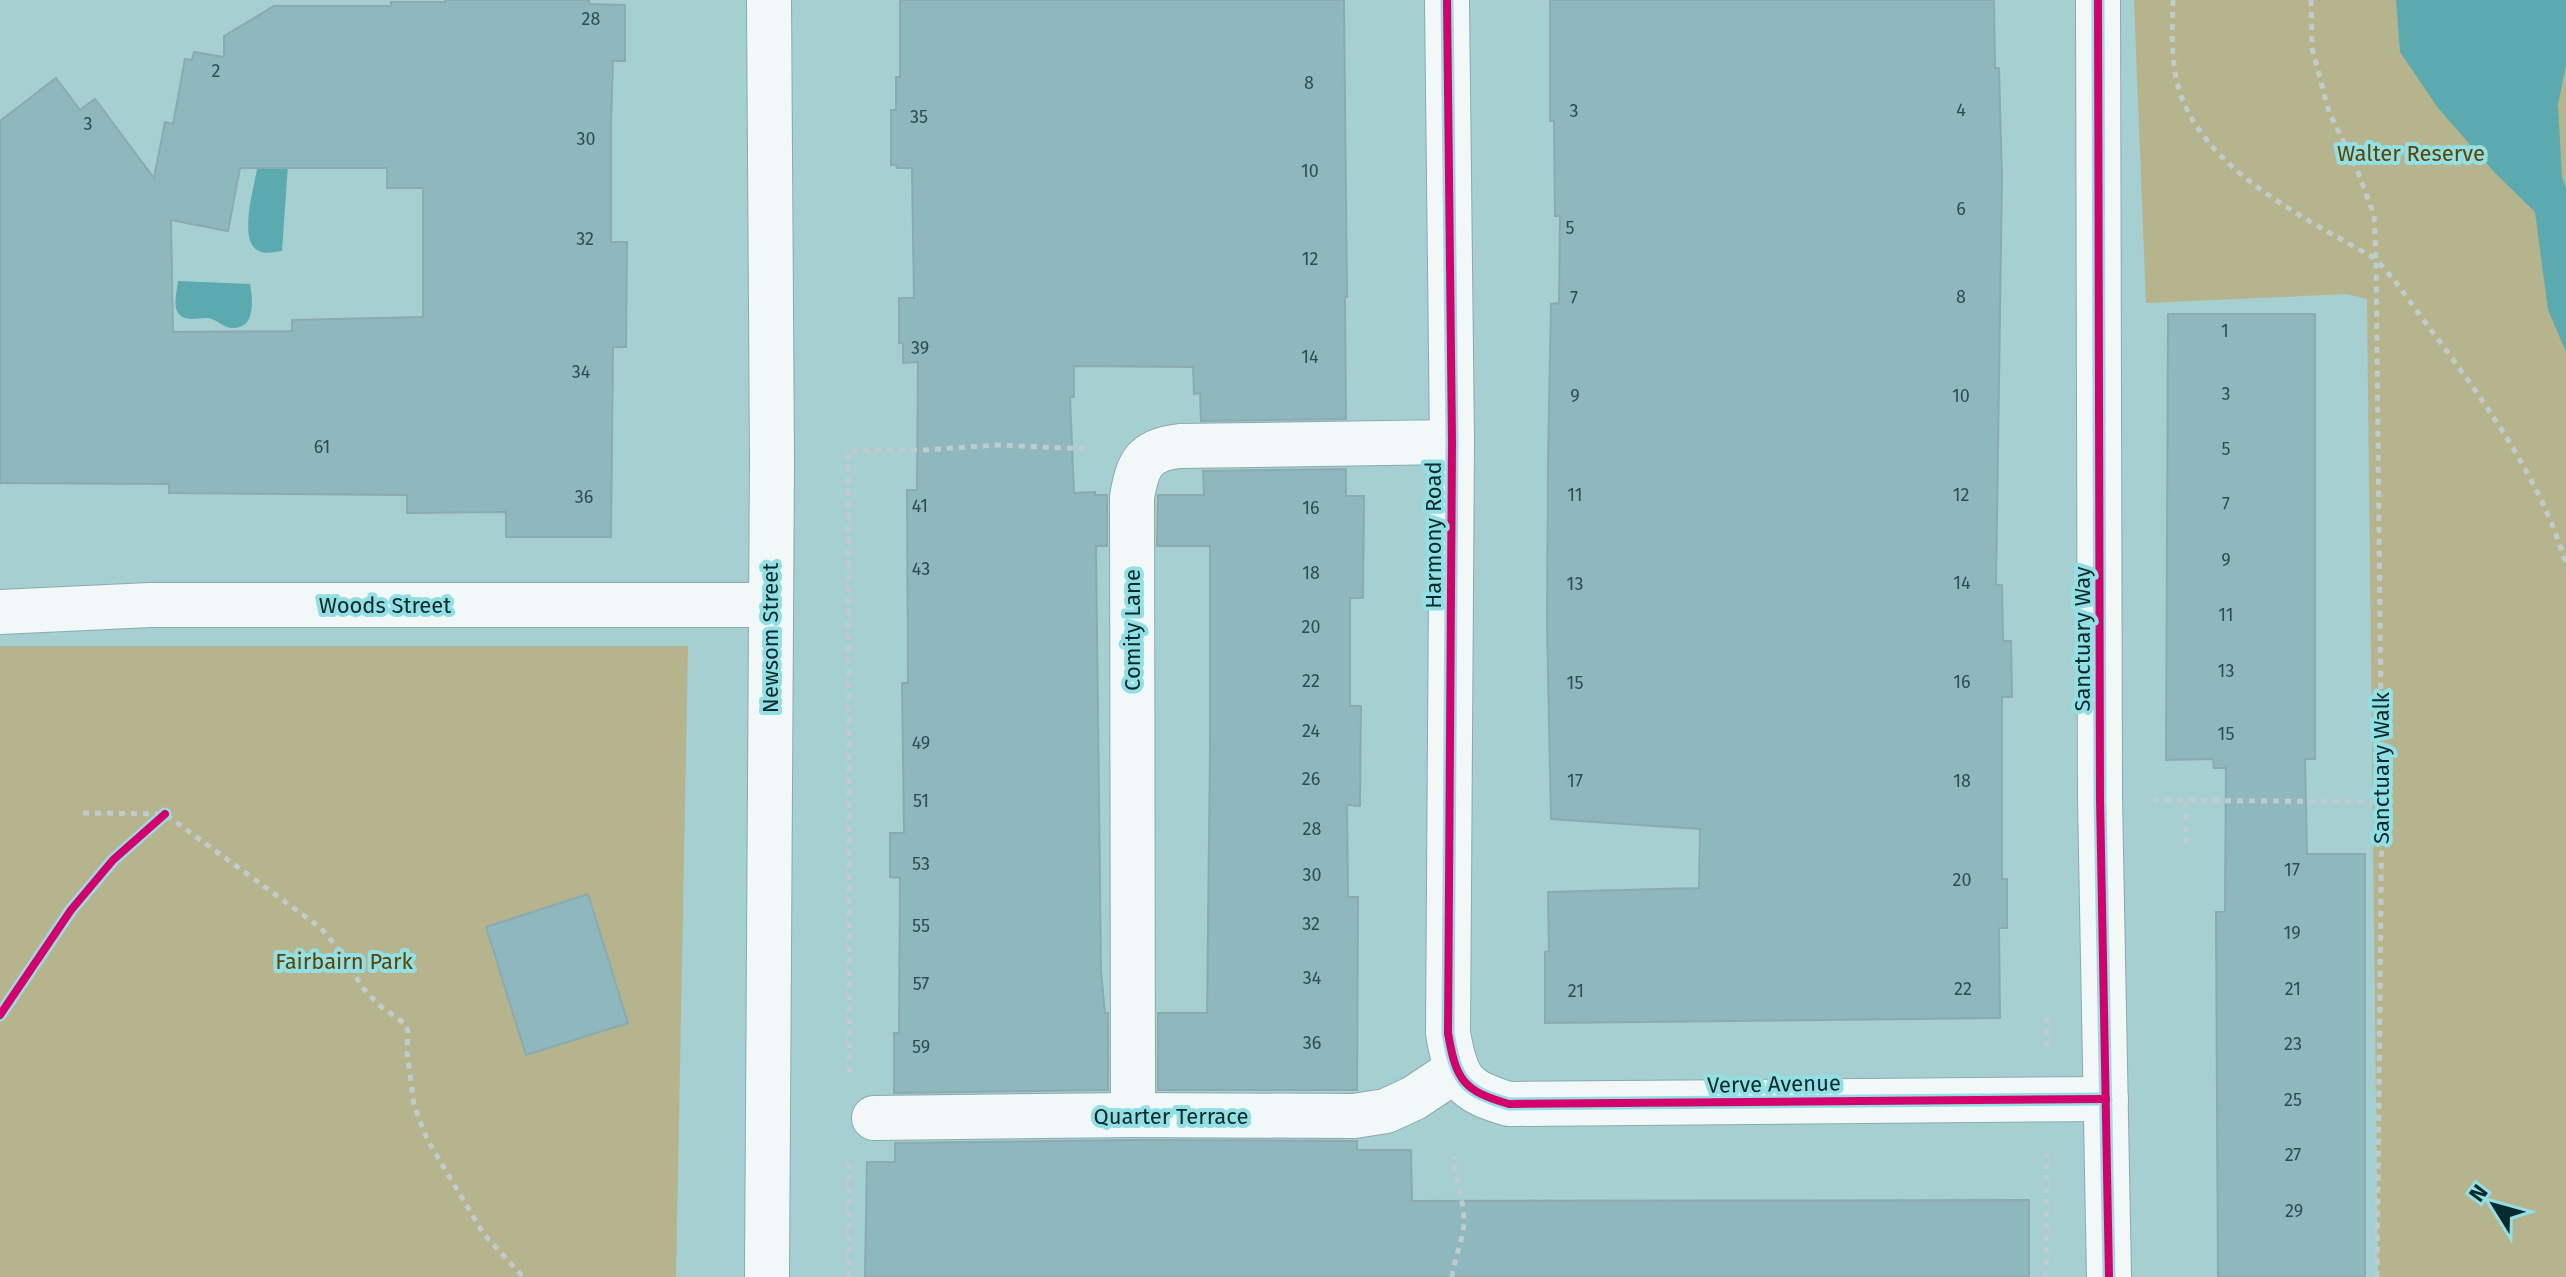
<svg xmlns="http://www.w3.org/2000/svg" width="2566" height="1277" font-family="'Fira Sans',sans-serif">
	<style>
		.green { fill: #b6b48c }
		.water { fill: #5baaaf }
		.building { fill: #8fb7be; stroke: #8babb0; stroke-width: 2; fill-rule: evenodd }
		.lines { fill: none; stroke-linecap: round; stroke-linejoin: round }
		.street-casing { stroke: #8aabad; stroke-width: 46 }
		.path { stroke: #becccd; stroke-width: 5; stroke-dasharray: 6 6; stroke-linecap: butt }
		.street { stroke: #f2f8f8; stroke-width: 44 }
		.cycleway-casing { stroke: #92dfe4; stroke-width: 13 }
		.cycleway { stroke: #d6006c; stroke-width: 8 }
		.labels { text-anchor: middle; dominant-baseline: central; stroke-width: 8; stroke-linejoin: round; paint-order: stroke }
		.number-label { font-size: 18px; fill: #2b4e52 }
		.park-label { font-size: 22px; fill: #5f4300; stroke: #92dfe4 }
		.street-label { font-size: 22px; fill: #092a2d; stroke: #92dfe4 }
	</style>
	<rect width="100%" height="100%" fill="#a5cfd1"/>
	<!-- green -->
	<g class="green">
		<polygon points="2134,0 2566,0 2566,1277 2378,1277 2367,299 2347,294 2146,303"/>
		<polygon points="0,646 688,646 676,1277 0,1277"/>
	</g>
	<!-- water -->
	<g class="water">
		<polygon points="2396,0 2566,0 2566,65 2558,105 2562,177 2566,188 2566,352 2548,310 2535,212 2495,173 2438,108 2400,52"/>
		<path d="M258,164H288L282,251C274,252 264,255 257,250C238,238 255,184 258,164Z"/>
		<path d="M178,281L250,284C253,300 256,330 231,328C223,327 216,319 208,318C198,317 186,323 178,313C173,305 177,290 178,281Z"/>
	</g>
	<!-- building -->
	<g class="building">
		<path d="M445,0H589V4L625,5V61H613L611,124V242H627L626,347H613L611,537H506V512L407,513V495L169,493V484L0,483V121L56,78L80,110L95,99L154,178L165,122L173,124L185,59L192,60L194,52L224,57V36L274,6H391V2H445ZM240,168H387V188H423V317L292,320V331L173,332L171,220L228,231Z"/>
		<polygon points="900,0 1344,0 1347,297 1345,297 1346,419 1201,421 1200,393 1194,394 1193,367 1074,366 1074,397 1070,397 1074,493 1095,492 1095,495 1107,495 1107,546 1096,546 1101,971 1105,1013 1108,1013 1108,1090 894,1093 894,1033 899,1033 900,878 890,877 890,833 904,833 902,683 908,683 907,490 917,490 918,362 903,363 903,343 899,343 899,298 914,298 912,168 897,168 896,165 891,165 891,110 896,110 896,77 900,77"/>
		<polygon points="1550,0 1994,0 1995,68 1999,68 2002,178 1996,585 2002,585 2003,641 2011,641 2012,697 2002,697 2002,879 2007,879 2007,928 1999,928 2000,1018 1545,1023 1545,952 1549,951 1548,892 1699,888 1700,829 1551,819 1547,623 1548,464 1551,304 1559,303 1560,216 1555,216 1554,121 1550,121"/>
		<polygon points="2168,314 2315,314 2315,759 2305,759 2307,854 2365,854 2365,1277 2218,1277 2216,912 2225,912 2226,768 2214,768 2213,759 2166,760"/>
		<polygon points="1346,469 1346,496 1364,496 1363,598 1350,598 1350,706 1361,706 1360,806 1347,805 1348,897 1358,897 1357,1090 1158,1090 1158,1013 1207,1013 1210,753 1210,546 1157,546 1158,495 1204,495 1203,471"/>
		<polygon points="588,894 628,1023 526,1055 486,927"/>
		<polygon points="1133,1140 1357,1141 1357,1150 1411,1150 1412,1201 2029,1200 2029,1277 865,1277 867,1162 895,1162 895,1143"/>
	</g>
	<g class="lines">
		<!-- street casing -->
		<g class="street-casing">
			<g id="street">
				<path d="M1447,0L1452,442L1448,1033C1456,1080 1463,1091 1509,1104L2106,1099"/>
				<polyline points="2098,0 2100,799 2109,1277"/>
				<polyline points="0,612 150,605 770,605"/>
				<path d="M1133,1115L1132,497C1138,463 1144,450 1180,446L1452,442"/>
				<polyline points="874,1118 1133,1115 1354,1116 1386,1111 1414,1098 1456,1070"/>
				<polyline points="767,1277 772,460 769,0"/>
			</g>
		</g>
		<!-- path -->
		<g class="path">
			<path d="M2173,0C2172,33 2170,72 2184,103C2216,177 2311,221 2376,259L2382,802L2377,1277"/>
			<path d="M2311,0L2312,48L2329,112L2356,167L2374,215L2376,259L2395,281C2459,370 2534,457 2566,564"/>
			<polyline points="2153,800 2382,802"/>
			<polyline points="83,813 165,814 321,928 346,958 361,986 379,1005 404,1023 408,1031 407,1052 414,1105 427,1139 483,1233 523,1277"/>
			<polyline points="2186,844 2186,800"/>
			<polyline points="2047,1017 2047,1047"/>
			<polyline points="849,1072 848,451 925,450 998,445 1089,449"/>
			<polyline points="849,1277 849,1162"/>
			<path d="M1452,1277C1454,1258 1464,1239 1464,1220C1463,1198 1455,1178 1454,1156"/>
			<polyline points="2046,1277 2047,1153"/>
		</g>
		<!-- street -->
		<use href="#street" class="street"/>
		<!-- cycleway casing -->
		<g class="cycleway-casing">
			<g id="cycleway">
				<path d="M1447,0L1452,442L1448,1033C1456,1080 1463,1091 1509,1104L2106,1099"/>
				<polyline points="2098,0 2100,799 2109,1277"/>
				<polyline points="0,1015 71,910 113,860 165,814"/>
			</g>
		</g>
		<!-- cycleway -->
		<use href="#cycleway" class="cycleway"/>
	</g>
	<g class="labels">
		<!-- number labels -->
		<g class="number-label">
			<text x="591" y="19">28</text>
			<text x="216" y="71">2</text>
			<text x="1309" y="83">8</text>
			<text x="1961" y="110">4</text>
			<text x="1574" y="111">3</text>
			<text x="919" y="117">35</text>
			<text x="88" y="124">3</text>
			<text x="586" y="139">30</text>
			<text x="1310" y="171">10</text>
			<text x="1961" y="209">6</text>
			<text x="1570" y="228">5</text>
			<text x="585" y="239">32</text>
			<text x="1310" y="259">12</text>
			<text x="1961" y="297">8</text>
			<text x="1574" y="298">7</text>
			<text x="2225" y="331">1</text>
			<text x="920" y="348">39</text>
			<text x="1310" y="357">14</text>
			<text x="581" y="372">34</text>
			<text x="2226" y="394">3</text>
			<text x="1575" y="396">9</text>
			<text x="1961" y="396">10</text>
			<text x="322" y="447">61</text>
			<text x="2226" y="449">5</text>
			<text x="1575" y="495">11</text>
			<text x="1961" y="495">12</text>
			<text x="584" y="497">36</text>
			<text x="2226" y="504">7</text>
			<text x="920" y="506">41</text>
			<text x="1311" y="508">16</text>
			<text x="2226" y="560">9</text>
			<text x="921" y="569">43</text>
			<text x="1311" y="573">18</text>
			<text x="1962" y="583">14</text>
			<text x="1575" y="584">13</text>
			<text x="2226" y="615">11</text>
			<text x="1311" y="627">20</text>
			<text x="2226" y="671">13</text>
			<text x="1311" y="681">22</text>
			<text x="1962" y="682">16</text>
			<text x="1575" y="683">15</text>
			<text x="1311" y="731">24</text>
			<text x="2226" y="734">15</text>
			<text x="921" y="743">49</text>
			<text x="1311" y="779">26</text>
			<text x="1575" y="781">17</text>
			<text x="1962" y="781">18</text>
			<text x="921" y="801">51</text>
			<text x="1312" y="829">28</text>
			<text x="921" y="864">53</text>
			<text x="2292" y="870">17</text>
			<text x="1312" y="875">30</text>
			<text x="1962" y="880">20</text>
			<text x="1311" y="924">32</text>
			<text x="921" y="926">55</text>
			<text x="2292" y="933">19</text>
			<text x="1312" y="978">34</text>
			<text x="921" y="984">57</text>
			<text x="1963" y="989">22</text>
			<text x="2293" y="989">21</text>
			<text x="1576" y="991">21</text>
			<text x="1312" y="1043">36</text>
			<text x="2293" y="1044">23</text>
			<text x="921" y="1047">59</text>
			<text x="2293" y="1100">25</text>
			<text x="2293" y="1155">27</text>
			<text x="2294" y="1211">29</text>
		</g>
		<!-- park labels -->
		<g class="park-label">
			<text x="2411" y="153">Walter Reserve</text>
			<text x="344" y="961">Fairbairn Park</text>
		</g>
		<!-- street labels -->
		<g class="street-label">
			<text transform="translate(1433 535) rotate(-90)">Harmony Road</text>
			<text x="385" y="605">Woods Street</text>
			<text transform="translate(1132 630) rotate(-90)">Comity Lane</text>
			<text transform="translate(770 638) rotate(-90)">Newsom Street</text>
			<text transform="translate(2082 639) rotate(-90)">Sanctuary Way</text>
			<text transform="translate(2381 768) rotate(-90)">Sanctuary Walk</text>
			<text transform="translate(1774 1084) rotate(-1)">Verve Avenue</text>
			<text x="1171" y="1116">Quarter Terrace</text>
		</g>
	</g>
	<!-- north arrow -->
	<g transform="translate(2494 1205) rotate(307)" stroke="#92dfe4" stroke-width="6" paint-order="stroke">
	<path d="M0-6L14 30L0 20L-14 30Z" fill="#092a2d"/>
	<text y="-12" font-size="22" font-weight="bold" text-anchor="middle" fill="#092a2d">N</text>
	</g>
</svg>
